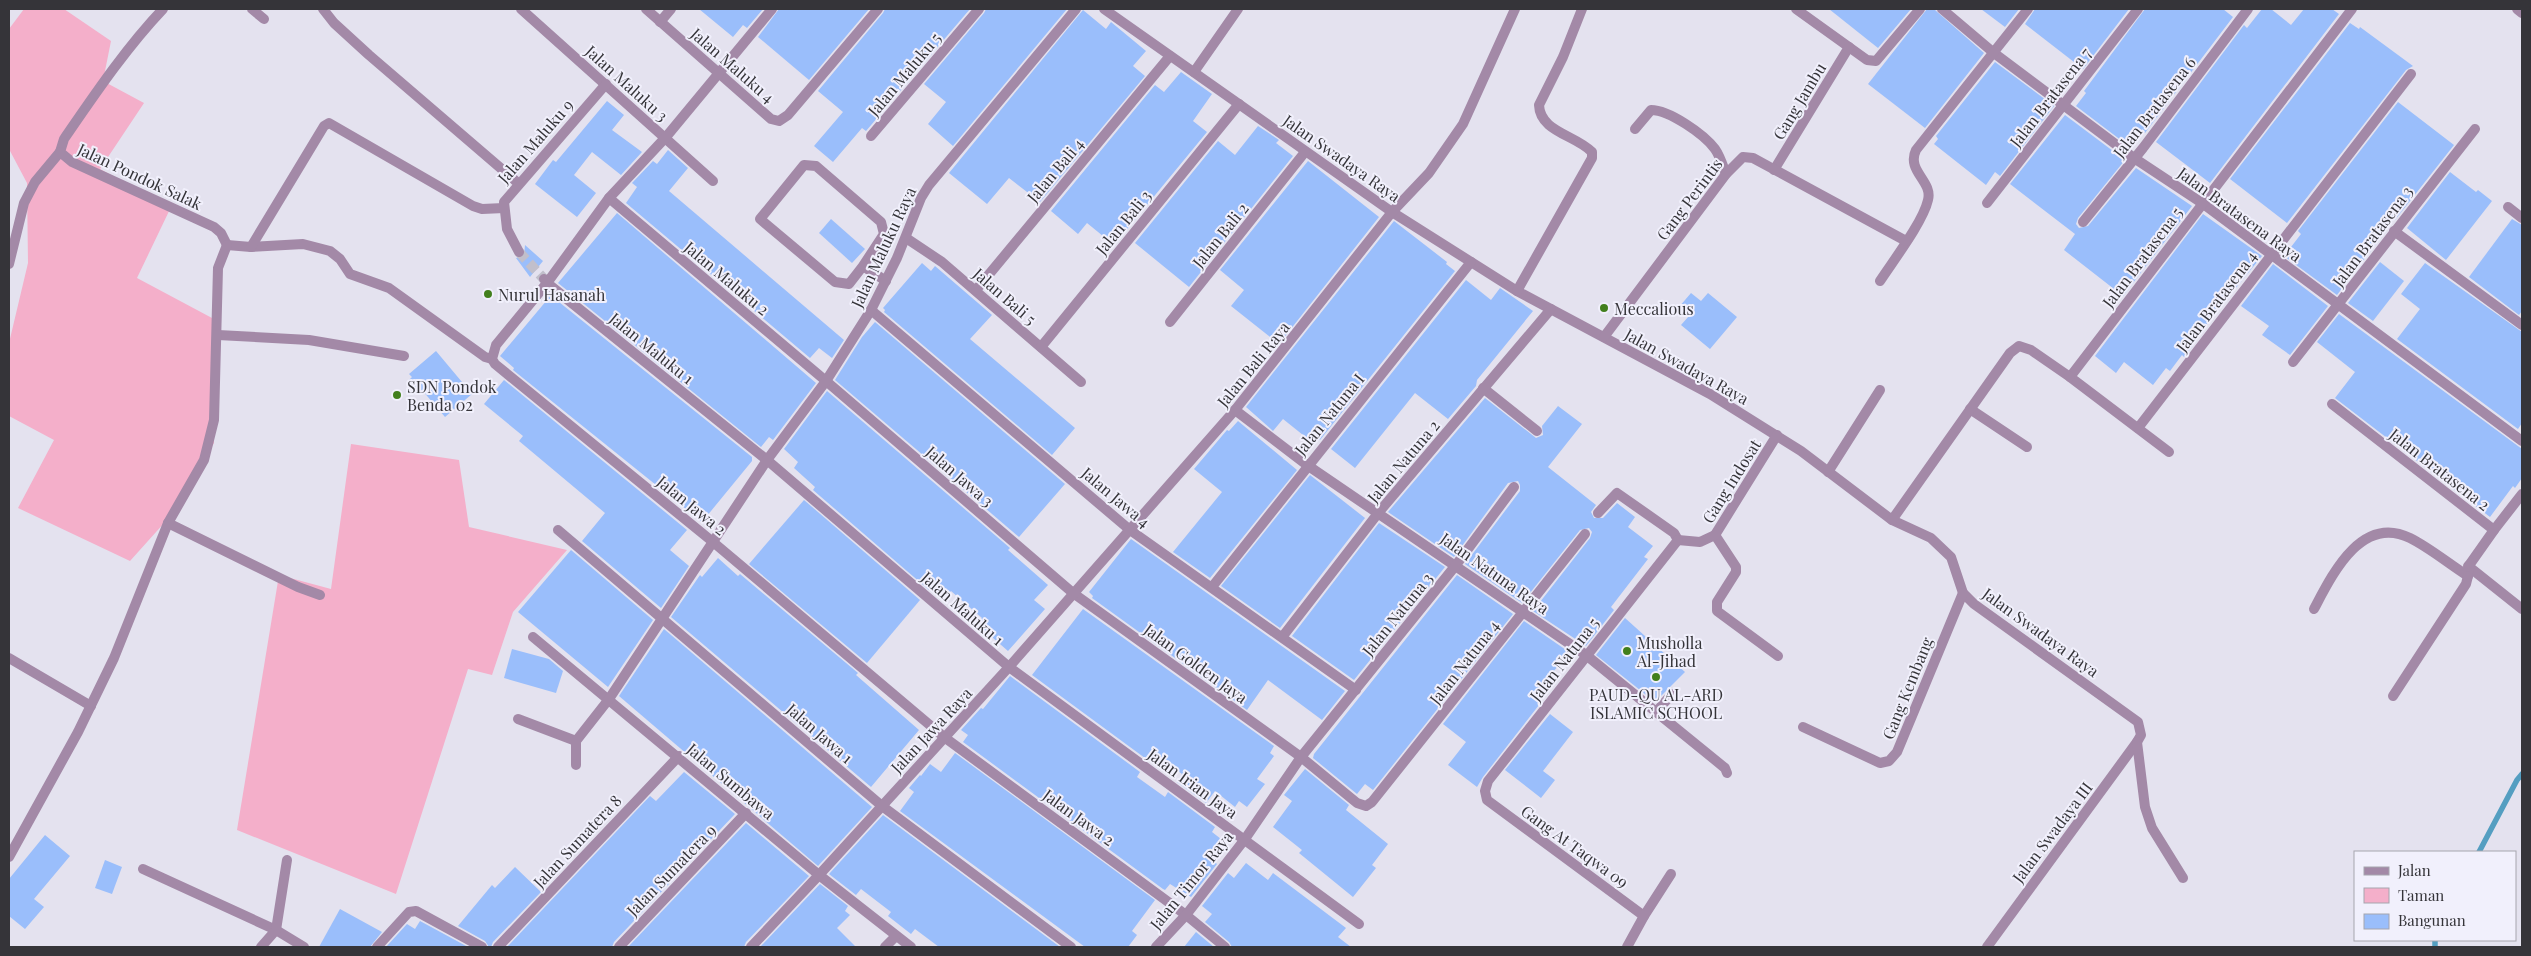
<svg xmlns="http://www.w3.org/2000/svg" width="2531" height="956" font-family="'Playfair Display',serif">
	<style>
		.green { fill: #f4afca }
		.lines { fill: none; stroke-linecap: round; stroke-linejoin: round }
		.stream { stroke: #549ec1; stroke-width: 5.5 }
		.building { fill: #9abefb }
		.minor-tunnel { stroke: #c1bfcb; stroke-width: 10; stroke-dasharray: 10 5; stroke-linecap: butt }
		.minor { stroke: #a389a7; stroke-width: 10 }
		.poi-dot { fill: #427f1d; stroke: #f1f0fc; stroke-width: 2 }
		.labels { text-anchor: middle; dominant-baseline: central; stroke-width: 4; stroke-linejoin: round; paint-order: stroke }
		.street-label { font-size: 16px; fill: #353439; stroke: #f1f0fc }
		.poi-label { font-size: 16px; fill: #353439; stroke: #f1f0fc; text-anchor: start }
	</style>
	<rect width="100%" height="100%" fill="#e4e2ef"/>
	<!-- green -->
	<g class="green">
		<polygon points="24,9 64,9 111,41 103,81 144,103 100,169 171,207 137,278 212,318 214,443 174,512 130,561 18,508 54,440 9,416 9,343 28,263 27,183 9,149 9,29"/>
		<polygon points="351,444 459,460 469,527 567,550 513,612 492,675 468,669 396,894 237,830 279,575 331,589"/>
	</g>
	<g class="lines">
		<!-- stream -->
		<g class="stream">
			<polyline points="2479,852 2517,780 2522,774"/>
			<polyline points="2435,940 2435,947"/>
		</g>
	</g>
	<!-- building -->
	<g class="building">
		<polygon points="699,9 763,9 747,28 743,25 733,37"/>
		<polygon points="779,9 869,9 809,80 758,37"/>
		<polygon points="885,9 970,9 866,131 862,128 833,162 814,146 843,112 818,91 883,13"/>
		<polygon points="986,9 1067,9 953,146 928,124 946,102 924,84 984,13"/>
		<polygon points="1829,9 1911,9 1878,48"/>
		<polygon points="1927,9 1935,10 1984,53 1925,128 1868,84"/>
		<polygon points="1981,9 2019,9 2005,27"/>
		<polygon points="2035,9 2129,9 2083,69 2025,24"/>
		<polygon points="2145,9 2223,9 2233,17 2145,133 2138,128 2126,144 2076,106 2086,93 2084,91"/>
		<polygon points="2262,9 2271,9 2291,25 2304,9 2332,9 2339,14 2210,183 2156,142 2244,25 2247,28"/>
		<polygon points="1083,10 1106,29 1111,22 1146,51 1133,66 1145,76 1040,202 1009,178 987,204 949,173"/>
		<polygon points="2350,23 2359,29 2360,27 2413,66 2406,70 2287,223 2230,179"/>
		<polygon points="1995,62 2054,106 2000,176 1995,172 1986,185 1934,144 1938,139 1936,136"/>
		<polygon points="1181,72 1212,94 1193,121 1207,132 1114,245 1087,223 1078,234 1051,211 1155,85 1164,92"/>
		<polygon points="607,101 624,115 612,130 642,152 621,175 592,152 574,175 596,193 577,217 535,184 553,160 556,162"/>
		<polygon points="2398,102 2454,145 2395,220 2394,218 2376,241 2377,242 2369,253 2337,295 2284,256 2301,234 2298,231"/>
		<polygon points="2065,115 2125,160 2078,218 2076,224 2079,228 2088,226 2136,168 2192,206 2123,296 2064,250 2075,234 2010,184"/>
		<polygon points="1258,126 1279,140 1276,143 1293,156 1189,287 1135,243 1218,141 1235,155"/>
		<polygon points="668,150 688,168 669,191 844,340 832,358 819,348 810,358 626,203 637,187 632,183 653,161 657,164"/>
		<polygon points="1308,161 1379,217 1279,344 1231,306 1244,290 1220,270"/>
		<polygon points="2450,172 2476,192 2478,190 2492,201 2446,260 2407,228"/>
		<polygon points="617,213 816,383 773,440 769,437 761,447 558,283"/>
		<polygon points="2203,214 2262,256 2191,343 2193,345 2184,357 2182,355 2170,371 2166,368 2153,385 2124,362 2116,373 2095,356"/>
		<polygon points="831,219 865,249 852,263 819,233"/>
		<polygon points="2512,219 2522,225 2522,311 2519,315 2469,277"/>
		<polygon points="1394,221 1447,262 1446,264 1455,271 1320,440 1312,434 1308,439 1283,419 1273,431 1246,407"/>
		<polygon points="525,245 543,261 530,277 516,258 524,256"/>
		<polygon points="2380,262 2404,281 2373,321 2348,303"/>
		<polygon points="922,263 931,271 935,266 992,315 970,339 1075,428 1052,455 884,312 885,310 883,308"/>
		<polygon points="2425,263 2522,332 2522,423 2518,429 2397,339 2420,309 2401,294"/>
		<polygon points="2273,264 2328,306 2290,355 2262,335 2269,326 2241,306"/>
		<polygon points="1466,280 1491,300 1500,288 1533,311 1477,380 1476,386 1448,419 1415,393 1355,468 1331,449"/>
		<polygon points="1691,293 1701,301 1708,293 1737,317 1710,349 1681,325 1689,316 1679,307"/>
		<polygon points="549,294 752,457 752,461 702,522 513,370 514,368 500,356 547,300 546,298"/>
		<polygon points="2339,314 2522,449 2522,478 2515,488 2513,486 2490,517 2335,398 2355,372 2317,342"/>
		<polygon points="875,322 1065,484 1019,537 835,380 862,337"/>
		<polygon points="436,351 472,394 445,417 422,390 418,393 408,381 412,377 409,374"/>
		<polygon points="504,380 687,530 670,550 689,566 661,608 582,541 605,513 519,441 523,436 484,404"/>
		<polygon points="827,391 1010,548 1008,550 1048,585 1034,600 1045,609 1008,651 977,624 982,618 951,591 944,599 931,587 929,590 813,490 815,487 794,468 798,462 784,449"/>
		<polygon points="1485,398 1536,438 1543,435 1542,426 1558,406 1582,424 1548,467 1596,505 1591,512 1594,518 1603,518 1617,503 1635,517 1628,527 1653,546 1644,557 1648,559 1611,607 1614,610 1586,646 1533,611 1590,538 1592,532 1589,528 1580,530 1522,603 1465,564 1520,491 1520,485 1518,481 1508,483 1454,557 1388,512"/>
		<polygon points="1238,421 1297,470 1210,578 1173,552 1222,492 1194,469 1227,430 1229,431"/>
		<polygon points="1310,475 1365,518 1280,628 1221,586"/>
		<polygon points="804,500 920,600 867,663 749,564"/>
		<polygon points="1379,523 1445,567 1354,680 1292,636"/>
		<polygon points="1131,539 1345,691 1322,720 1268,680 1247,710 1092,598 1093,596 1089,592"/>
		<polygon points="571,550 653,620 608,687 518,612"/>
		<polygon points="718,558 738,576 740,574 858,673 856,675 919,730 871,787 671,617 700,575 702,577"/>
		<polygon points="1457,575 1513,614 1373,790 1365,784 1357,794 1313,758 1314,754"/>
		<polygon points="1083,609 1274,746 1270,753 1274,756 1257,779 1265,784 1247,807 1239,801 1235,807 1215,791 1206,803 1177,782 1182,774 1155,753 1149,761 1032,675"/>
		<polygon points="1625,618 1685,672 1655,702 1596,655"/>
		<polygon points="1524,621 1569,652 1550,676 1555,681 1537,704 1539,705 1483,777 1477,787 1448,765 1466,742 1443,724"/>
		<polygon points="664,629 872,807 818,866 619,696"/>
		<polygon points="512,649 549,659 563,671 556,693 504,678"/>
		<polygon points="1010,676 1140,772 1137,777 1165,797 1168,792 1215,827 1212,832 1221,839 1207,856 1217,864 1191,897 1170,884 1165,890 1163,889 963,742 968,735 961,730 981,708 983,709"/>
		<polygon points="1550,714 1573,732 1543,771 1555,780 1541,798 1505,770"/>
		<polygon points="955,753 1155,900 1132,931 1137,935 1128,947 1085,947 900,811 914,792 909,788 920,775 921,776 930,764 941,772"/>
		<polygon points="1305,769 1349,805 1346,810 1388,844 1372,865 1376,868 1353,897 1299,853 1302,850 1273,827 1292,801 1284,795"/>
		<polygon points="684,772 735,814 614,942 612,947 507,947 650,796 656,801"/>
		<polygon points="883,815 1060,947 939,947 915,929 911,934 888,916 891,912 861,889 856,895 829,874"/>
		<polygon points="746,823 809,876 746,942 744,947 628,947"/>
		<polygon points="45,835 70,856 34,899 44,907 25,929 9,916 9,879"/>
		<polygon points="105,860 122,867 112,894 95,888"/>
		<polygon points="1246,863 1268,880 1273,873 1346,928 1338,937 1351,947 1232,947 1229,942 1205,922 1212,914 1202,906 1228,873 1234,878"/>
		<polygon points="515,867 541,892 493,942 491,947 489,947 485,941 458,926 492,885 495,888"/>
		<polygon points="820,884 848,906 845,911 850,915 837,928 856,947 760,947"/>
		<polygon points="340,909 382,932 370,947 319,947"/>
		<polygon points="420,921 468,947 386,947 407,924 415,929"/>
		<polygon points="1196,932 1214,947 1184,947"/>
	</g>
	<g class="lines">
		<!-- minor-tunnel -->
		<polyline class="minor-tunnel" points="519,252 544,279"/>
		<!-- minor -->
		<g class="minor">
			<path d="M163,9C126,48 95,94 64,139L60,152L72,162L214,227L221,233L227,245"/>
			<polyline points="252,9 264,19"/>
			<polyline points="323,9 334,23 369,55 518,183"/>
			<polyline points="521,9 713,181"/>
			<polyline points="646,9 771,119 779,121 788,115 878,9"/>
			<polyline points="772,9 666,137 609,198 547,283 767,460 1009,667 1359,924"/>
			<polyline points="1104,9 1392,212 1517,291 1710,394 1801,451 1892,520 1931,538 1951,557 1963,593 1974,604 2138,722 2141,735 2137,742 1987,947"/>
			<polyline points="1796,9 1867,60 1876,61 1920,9"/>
			<polyline points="1942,9 1994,53 2134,158 2202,203 2522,441"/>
			<polyline points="2517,9 2522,13"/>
			<polyline points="660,22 671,9"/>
			<polyline points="1194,72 1238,9"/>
			<path d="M1635,129L1651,110C1669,110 1704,134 1715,149C1720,156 1723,166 1726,174"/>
			<polyline points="871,136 979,9"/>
			<polyline points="1774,170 1849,47"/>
			<polyline points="609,198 826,381 1073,593 1301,757 1357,803 1366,806 1372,802 1585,534"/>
			<polyline points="1987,203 2138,9"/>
			<polyline points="2508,207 2522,218"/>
			<polyline points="2083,222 2143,148 2248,9"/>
			<polyline points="2394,231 2522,325"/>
			<polyline points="906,238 942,262 1081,382"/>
			<polyline points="227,245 251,247 303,244 330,251 340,259 350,274 389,288 485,357 492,359"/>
			<polyline points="251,247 324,126 329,123 473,206 482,209 504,208"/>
			<polyline points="519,252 507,229 504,202 606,84"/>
			<polyline points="9,264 24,203 35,182 60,152"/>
			<polyline points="863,266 884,234 881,222 816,166 804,165 760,219 835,282 849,284 863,266 886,281"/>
			<polyline points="544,279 547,283 496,345 492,359 495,364 713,542 944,737 1186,915 1225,947"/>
			<path d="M1880,281C1893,261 1923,222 1928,200C1933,181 1906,171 1916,150L2028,9"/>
			<polyline points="976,290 1170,56"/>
			<path d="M1517,291L1592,158V152C1576,135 1540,132 1539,105L1563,57L1582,9"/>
			<polyline points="871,310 1130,530 1356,690"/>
			<polyline points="1170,322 1305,152"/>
			<polyline points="218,335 309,340 404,356"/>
			<polyline points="1604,337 1726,174 1743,157 1753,158 1906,241"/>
			<polyline points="1041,347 1239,104"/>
			<polyline points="2293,362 2475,129"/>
			<polyline points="1483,388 1537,431"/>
			<polyline points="2332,404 2494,530 2522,494"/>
			<polyline points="1970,409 2027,447"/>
			<polyline points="1235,410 1307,465 1586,655 1725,768 1727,773"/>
			<polyline points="2138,428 2411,74"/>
			<polyline points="2169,452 2070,377 2352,9"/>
			<polyline points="1828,472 1880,390"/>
			<polyline points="1598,513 1617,493 1674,533 1678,540"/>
			<polyline points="1892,520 2010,353 2019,346 2031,350 2070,377"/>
			<polyline points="168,523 298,587 320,595"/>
			<polyline points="558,530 882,806 1071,947"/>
			<polyline points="1715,535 1736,567 1736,572 1717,602 1717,611 1778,656"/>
			<polyline points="1678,540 1700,542 1715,535 1777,435"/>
			<polyline points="2468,566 2522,609"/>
			<polyline points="1212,587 1471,262"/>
			<path d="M2314,609C2332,575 2361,514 2410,538C2430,548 2449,564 2468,576L2470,564L2494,530"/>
			<polyline points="1283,636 1379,512 1551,309"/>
			<polyline points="533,637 819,875 911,947"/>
			<polyline points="9,658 91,706"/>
			<polyline points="2393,696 2466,584 2468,576"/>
			<polyline points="1656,712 1672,694"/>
			<polyline points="518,719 576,741"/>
			<polyline points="1803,727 1880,763 1889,761 1897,752 1963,593"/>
			<polyline points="2137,742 2145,807 2152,828 2183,878"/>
			<polyline points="576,765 576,741 609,699 767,460 826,381 871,310 897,258 921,198 929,185 1076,9"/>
			<polyline points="9,857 78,732 114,658 168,523 204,460 214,420 218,268 227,245"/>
			<polyline points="143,869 276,930 304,947"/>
			<polyline points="1644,916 1487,800 1485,791 1488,781 1678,540"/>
			<polyline points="261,947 276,930 287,860"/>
			<polyline points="377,947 409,912 416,911 482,947"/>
			<polyline points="498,947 679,756"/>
			<polyline points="619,947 746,813"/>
			<polyline points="751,947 819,875 1009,667 1235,410 1392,212 1429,173 1463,124 1515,9"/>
			<polyline points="885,947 896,936"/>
			<polyline points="1156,947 1186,915 1245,839 1301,757 1456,565 1514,487"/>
			<polyline points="1627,947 1644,916 1671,874"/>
		</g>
	</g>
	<!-- markers -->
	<g class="poi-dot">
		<circle cx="488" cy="294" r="5"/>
		<circle cx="1604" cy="308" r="5"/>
		<circle cx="397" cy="395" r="5"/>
		<circle cx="1627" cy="651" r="5"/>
		<circle cx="1656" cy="677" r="5"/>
	</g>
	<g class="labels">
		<!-- street labels -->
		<g class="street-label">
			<text transform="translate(733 65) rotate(41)">Jalan Maluku 4</text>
			<text transform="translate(904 74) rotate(-50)">Jalan Maluku 5</text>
			<text transform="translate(627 83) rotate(42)">Jalan Maluku 3</text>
			<text transform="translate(2050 97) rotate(-52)">Jalan Bratasena 7</text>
			<text transform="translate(1799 101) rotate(-59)">Gang Jambu</text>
			<text transform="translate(2154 107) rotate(-52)">Jalan Bratasena 6</text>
			<text transform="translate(535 141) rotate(-49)">Jalan Maluku 9</text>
			<text transform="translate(1342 158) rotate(35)">Jalan Swadaya Raya</text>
			<text transform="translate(1055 170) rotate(-50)">Jalan Bali 4</text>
			<text transform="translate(140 176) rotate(25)">Jalan Pondok Salak</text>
			<text transform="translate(1689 199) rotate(-53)">Gang Perintis</text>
			<text transform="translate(2240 214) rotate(36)">Jalan Bratasena Raya</text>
			<text transform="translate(1123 222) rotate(-51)">Jalan Bali 3</text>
			<text transform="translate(1220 235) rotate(-51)">Jalan Bali 2</text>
			<text transform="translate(2372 236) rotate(-53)">Jalan Bratasena 3</text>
			<text transform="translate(883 247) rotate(-65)">Jalan Maluku Raya</text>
			<text transform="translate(2142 257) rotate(-53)">Jalan Bratasena 5</text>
			<text transform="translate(727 278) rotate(40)">Jalan Maluku 2</text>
			<text transform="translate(1005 296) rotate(41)">Jalan Bali 5</text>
			<text transform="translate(2216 301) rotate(-53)">Jalan Bratasena 4</text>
			<text transform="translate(652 348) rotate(39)">Jalan Maluku 1</text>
			<text transform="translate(1253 364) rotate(-51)">Jalan Bali Raya</text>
			<text transform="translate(1687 366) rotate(29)">Jalan Swadaya Raya</text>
			<text transform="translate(1329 414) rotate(-51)">Jalan Natuna I</text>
			<text transform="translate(1403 461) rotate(-50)">Jalan Natuna 2</text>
			<text transform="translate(2440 469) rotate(38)">Jalan Bratasena 2</text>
			<text transform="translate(960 476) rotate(41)">Jalan Jawa 3</text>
			<text transform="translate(1731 481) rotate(-58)">Gang Indosat</text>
			<text transform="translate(1116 497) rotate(40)">Jalan Jawa 4</text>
			<text transform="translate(692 505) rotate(39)">Jalan Jawa 2</text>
			<text transform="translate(1495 573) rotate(35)">Jalan Natuna Raya</text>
			<text transform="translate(963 608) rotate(41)">Jalan Maluku 1</text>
			<text transform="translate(1397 614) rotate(-51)">Jalan Natuna 3</text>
			<text transform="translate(2041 632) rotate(36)">Jalan Swadaya Raya</text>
			<text transform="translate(1564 659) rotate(-52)">Jalan Natuna 5</text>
			<text transform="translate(1464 662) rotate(-52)">Jalan Natuna 4</text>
			<text transform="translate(1196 663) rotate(36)">Jalan Golden Jaya</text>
			<text transform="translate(1907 688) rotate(-68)">Gang Kembang</text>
			<text transform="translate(931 730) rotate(-47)">Jalan Jawa Raya</text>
			<text transform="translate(820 733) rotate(41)">Jalan Jawa 1</text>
			<text transform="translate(731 781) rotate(40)">Jalan Sumbawa</text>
			<text transform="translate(1193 783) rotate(36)">Jalan Irian Jaya</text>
			<text transform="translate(1079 817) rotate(36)">Jalan Jawa 2</text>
			<text transform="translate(2052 832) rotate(-53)">Jalan Swadaya III</text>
			<text transform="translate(577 841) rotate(-47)">Jalan Sumatera 8</text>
			<text transform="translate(1575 846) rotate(36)">Gang At Taqwa 09</text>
			<text transform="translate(671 870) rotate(-46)">Jalan Sumatera 9</text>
			<text transform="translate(1191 880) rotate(-51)">Jalan Timor Raya</text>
		</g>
		<!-- poi labels -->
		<g class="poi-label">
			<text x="498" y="294">Nurul Hasanah</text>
			<text x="1614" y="308">Meccalious</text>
			<text x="407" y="386">SDN Pondok<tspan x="407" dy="18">Benda 02</tspan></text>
			<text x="1637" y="642">Musholla<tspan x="1637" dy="18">Al-Jihad</tspan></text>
			<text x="1656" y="694" text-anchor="middle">PAUD-QU AL-ARD<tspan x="1656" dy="18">ISLAMIC SCHOOL</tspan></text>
		</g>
	</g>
	<!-- border -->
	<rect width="2531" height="956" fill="none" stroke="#353439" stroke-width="20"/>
	<!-- legend -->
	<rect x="2354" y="851" width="162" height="90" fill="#f1f0fc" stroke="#a6a5ae"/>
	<rect x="2364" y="867" width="25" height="8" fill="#a389a7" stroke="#a6a5ae"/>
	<text x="2398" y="876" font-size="15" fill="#353439">Jalan</text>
	<rect x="2364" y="888" width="25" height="15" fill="#f4afca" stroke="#a6a5ae"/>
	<text x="2398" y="901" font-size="15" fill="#353439">Taman</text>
	<rect x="2364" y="914" width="25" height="15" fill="#9abefb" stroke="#a6a5ae"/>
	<text x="2398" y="926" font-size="15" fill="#353439">Bangunan</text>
</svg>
